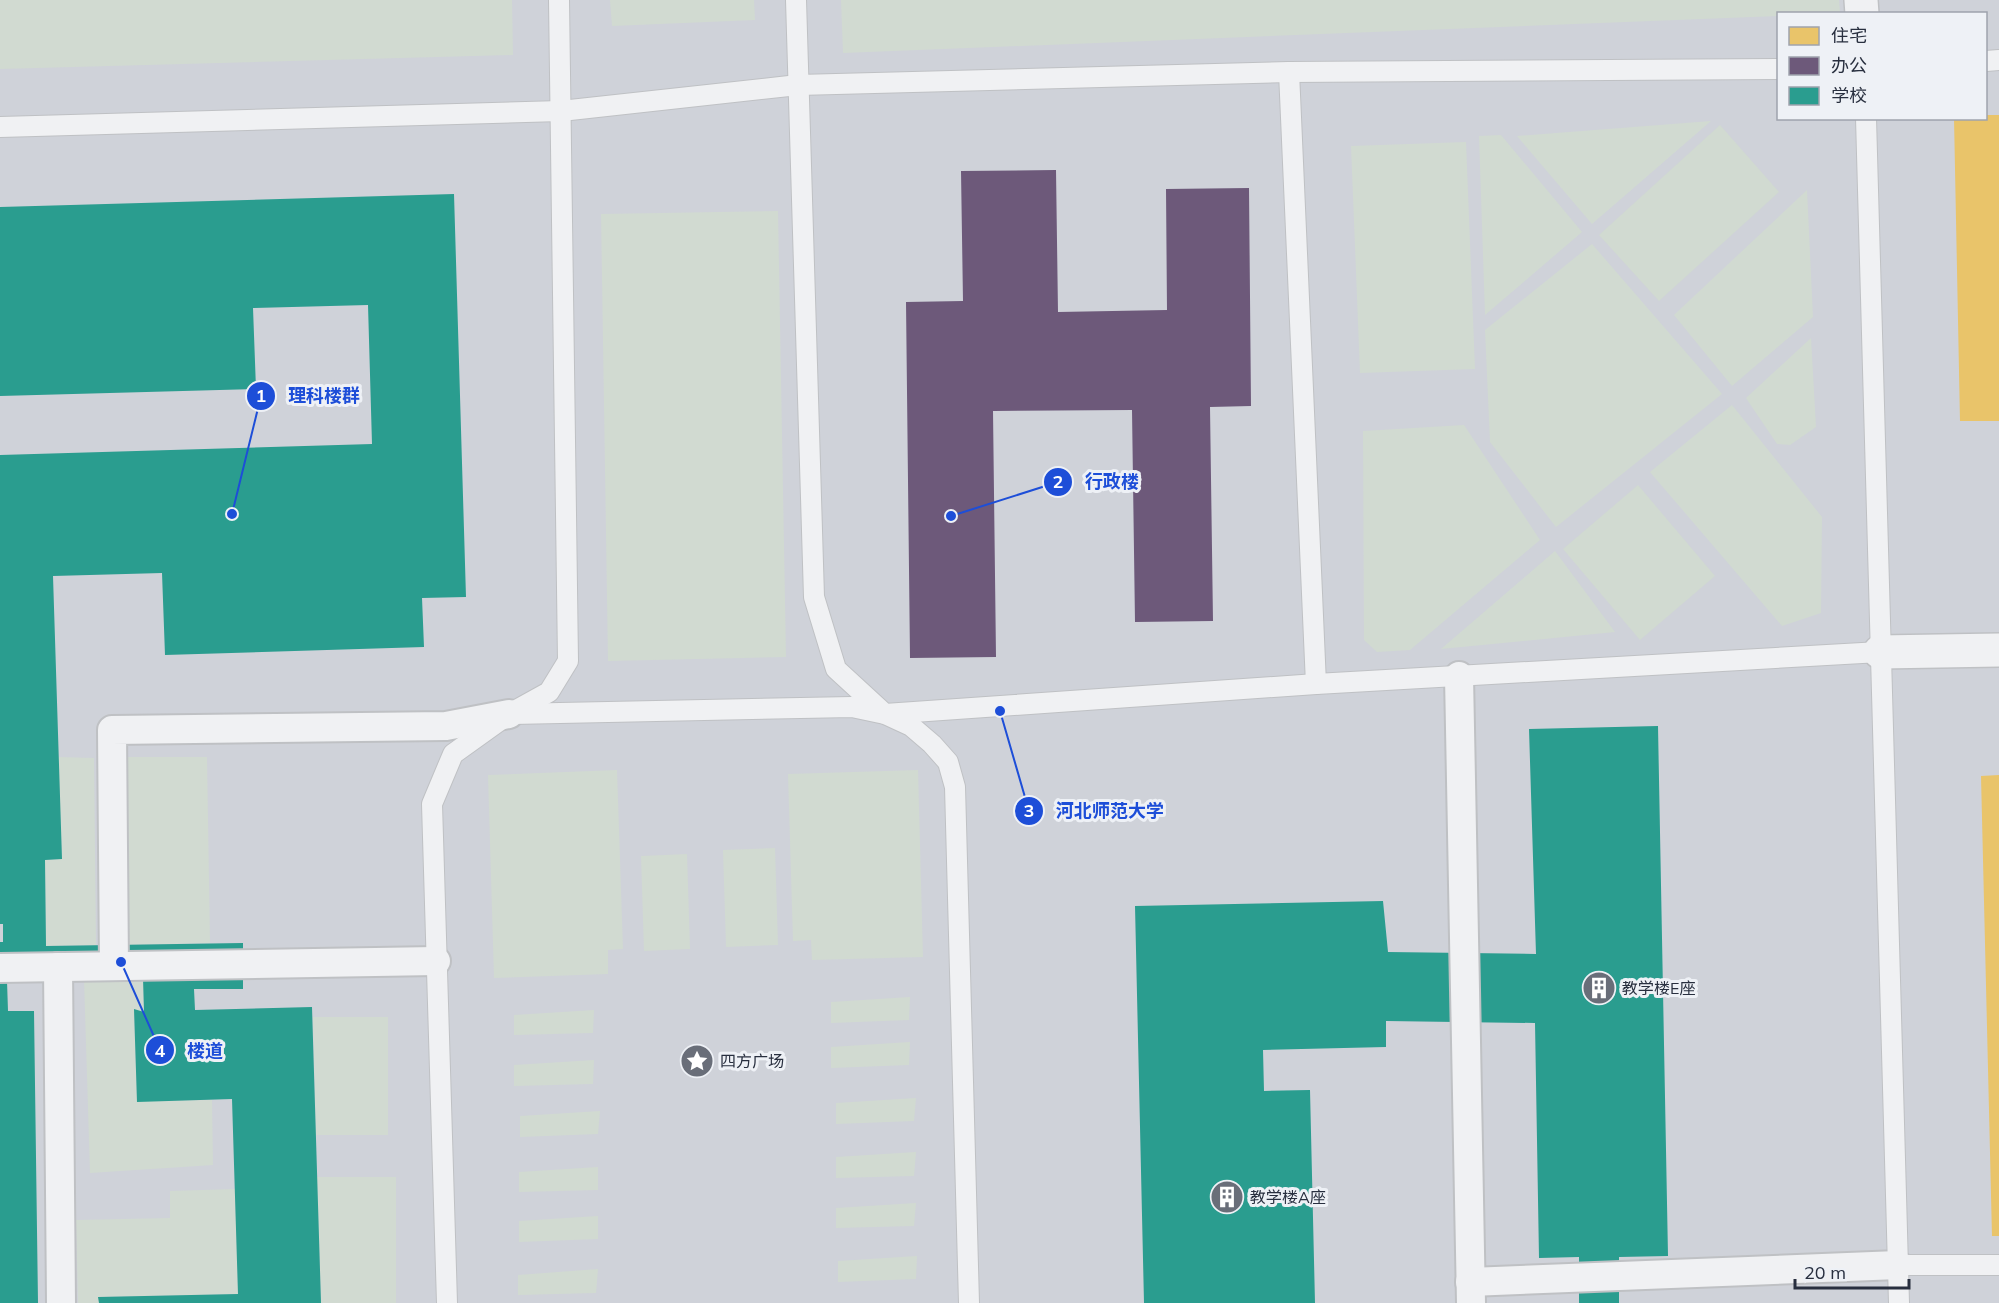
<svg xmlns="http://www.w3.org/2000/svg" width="1999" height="1303" font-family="Mulish,'Noto Sans SC',sans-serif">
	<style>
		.built { fill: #cfd2d9; fill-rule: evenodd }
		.green { fill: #d1dad1 }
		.homes { fill: #e9c46a }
		.offices { fill: #6d597a }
		.schools { fill: #2a9d8f }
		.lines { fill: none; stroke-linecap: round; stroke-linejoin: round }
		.service-casing { stroke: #bfc1c4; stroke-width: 22 }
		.pedestrian-casing { stroke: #bfc1c4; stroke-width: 32 }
		.minor-casing { stroke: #bfc1c4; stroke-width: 36 }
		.service { stroke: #f0f1f3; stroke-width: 20 }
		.pedestrian { stroke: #f0f1f3; stroke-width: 28 }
		.minor { stroke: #f0f1f3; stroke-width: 33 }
		.labels { text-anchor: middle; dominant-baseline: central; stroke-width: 6; stroke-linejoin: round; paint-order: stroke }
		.poi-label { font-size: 16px; fill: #282f3f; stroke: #eef1f6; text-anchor: start }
		.leader { fill: none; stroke: #1d4ed8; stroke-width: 2 }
		.callout-dot { fill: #1d4ed8; stroke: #eef1f6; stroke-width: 2 }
		.mark-label { font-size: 18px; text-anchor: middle; font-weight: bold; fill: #fff }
		.callout-label { font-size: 18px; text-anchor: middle; font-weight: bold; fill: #1d4ed8; stroke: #eef1f6; stroke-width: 6; stroke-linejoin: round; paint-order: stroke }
	</style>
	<rect width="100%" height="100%" fill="#e1e3e6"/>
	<!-- built -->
	<path class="built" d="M0,0H1999V1303H0ZM1778,14H1986V118H1778Z"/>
	<!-- green -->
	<g class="green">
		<polygon points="0,0 512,0 513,55 0,69"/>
		<polygon points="610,0 754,0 755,20 612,26"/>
		<polygon points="841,0 1839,0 1840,13 1778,14 1778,16 843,53"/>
		<polygon points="1711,121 1592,224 1517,136"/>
		<polygon points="1720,125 1779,192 1659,301 1599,235"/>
		<polygon points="1501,135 1582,232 1485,315 1479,136"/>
		<polygon points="1466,142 1475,369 1360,373 1351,146"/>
		<polygon points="1807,190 1813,317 1732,386 1674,315"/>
		<polygon points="778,211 786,657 608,661 601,214"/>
		<polygon points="1592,244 1722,394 1556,527 1490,442 1485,330"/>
		<polygon points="1811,338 1816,427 1790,445 1777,444 1746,398"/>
		<polygon points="1732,405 1822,517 1821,613 1782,626 1650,472"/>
		<polygon points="1464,425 1540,540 1410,650 1377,652 1364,640 1363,431"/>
		<polygon points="1638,485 1715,576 1640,640 1563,549"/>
		<polygon points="1555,551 1615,632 1441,649"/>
		<polygon points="58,757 94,758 96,945 46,946 45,860 62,859"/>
		<polygon points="121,757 207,757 210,943 126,945"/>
		<polygon points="617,770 623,949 608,950 608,974 494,978 488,775"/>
		<polygon points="918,770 923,957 812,960 811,940 793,941 788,774"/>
		<polygon points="775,848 778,945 726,947 723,850"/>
		<polygon points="687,854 690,949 644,951 641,856"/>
		<polygon points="143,978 144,1012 134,1010 137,1101 212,1100 213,1165 90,1173 84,979"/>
		<polygon points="910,997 909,1020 831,1023 831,1002"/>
		<polygon points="594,1010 593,1033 514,1035 514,1015"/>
		<polygon points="313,1017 388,1017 388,1135 316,1135"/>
		<polygon points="910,1042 909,1065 831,1068 831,1047"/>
		<polygon points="594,1060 593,1084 514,1086 514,1065"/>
		<polygon points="916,1098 914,1121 836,1124 836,1103"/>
		<polygon points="600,1111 598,1134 520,1137 520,1116"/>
		<polygon points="916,1152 914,1176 836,1178 836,1157"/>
		<polygon points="598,1167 598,1190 519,1192 519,1172"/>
		<polygon points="317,1177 396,1177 396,1303 321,1303"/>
		<polygon points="235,1189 238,1294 99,1297 99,1303 78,1303 76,1220 170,1218 170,1191"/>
		<polygon points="916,1203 914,1226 836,1228 836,1208"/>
		<polygon points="598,1216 598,1239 519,1242 519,1221"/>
		<polygon points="917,1256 916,1279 838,1282 838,1261"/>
		<polygon points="598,1269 596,1293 518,1295 518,1275"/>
	</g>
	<!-- homes -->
	<g class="homes">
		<polygon points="1986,115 1999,115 1999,421 1960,421 1954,118 1986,118"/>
		<polygon points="1999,775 1999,1236 1992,1236 1981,776"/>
	</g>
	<!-- offices -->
	<polygon class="offices" points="1056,170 1058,312 1167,310 1166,189 1249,188 1251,406 1210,407 1213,621 1135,622 1132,410 993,411 996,657 910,658 906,302 963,301 961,171"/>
	<!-- schools -->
	<g class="schools">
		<polygon points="454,194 466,597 422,598 424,647 165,655 162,573 53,576 62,859 45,860 46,946 243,943 243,989 194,989 195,1010 312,1007 321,1303 99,1303 98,1297 238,1294 232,1099 137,1102 134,1009 144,1012 143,978 7,981 8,1011 34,1011 38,1303 0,1303 0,942 3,942 3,924 0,924 0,455 372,444 368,305 253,308 256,389 0,396 0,207"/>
		<polygon points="1658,726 1668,1256 1619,1257 1619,1303 1579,1303 1579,1257 1539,1258 1535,1023 1386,1021 1386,1047 1263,1050 1264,1091 1310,1090 1315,1303 1144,1303 1135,906 1383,901 1388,952 1536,954 1529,729"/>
	</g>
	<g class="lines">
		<!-- service casing -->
		<g class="service-casing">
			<g id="service">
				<polyline points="796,0 814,597 836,669 885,714 1316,684 1880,652"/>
				<polyline points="1986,61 1999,60"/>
				<polyline points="1289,72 1316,684"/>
				<polyline points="1866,118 1899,1303"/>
				<polyline points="0,127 561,111 798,85 1289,72 1778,69"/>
				<polyline points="512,714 852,707 885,714 911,726 932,744 948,762 955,787 969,1303"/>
				<polyline points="1898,1265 1999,1265"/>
				<polyline points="447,1303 432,804 453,754 509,714 549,692 568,661 559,0"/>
			</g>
		</g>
		<!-- pedestrian casing -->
		<g class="pedestrian-casing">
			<g id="pedestrian">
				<polyline points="1459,676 1471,1303"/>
				<polyline points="114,966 112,730 446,726 509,714"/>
				<polyline points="58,967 61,1303"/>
				<polyline points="0,968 436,961"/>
				<polyline points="1470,1282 1898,1265"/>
			</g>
		</g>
		<!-- minor casing -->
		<g class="minor-casing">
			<g id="minor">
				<polyline points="1861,0 1862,14"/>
				<polyline points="1880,652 1999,650"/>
			</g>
		</g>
		<!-- service -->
		<use href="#service" class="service"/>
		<!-- pedestrian -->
		<use href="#pedestrian" class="pedestrian"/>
		<!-- minor -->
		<use href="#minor" class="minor"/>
	</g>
	<!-- icons -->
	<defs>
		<g id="building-disc" transform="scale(1.725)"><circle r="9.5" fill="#696e79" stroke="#eef1f6"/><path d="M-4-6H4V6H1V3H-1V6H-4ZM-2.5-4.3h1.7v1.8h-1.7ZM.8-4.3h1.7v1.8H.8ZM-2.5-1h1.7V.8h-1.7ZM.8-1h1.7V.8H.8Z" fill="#fff"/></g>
		<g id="sight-disc" transform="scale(1.725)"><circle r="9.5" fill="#696e79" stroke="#eef1f6"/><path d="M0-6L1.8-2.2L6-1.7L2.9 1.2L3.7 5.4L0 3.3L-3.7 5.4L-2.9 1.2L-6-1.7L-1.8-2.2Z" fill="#fff"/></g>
	</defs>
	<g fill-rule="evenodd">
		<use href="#building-disc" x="1599" y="988"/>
		<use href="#sight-disc" x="697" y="1061"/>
		<use href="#building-disc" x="1227" y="1197"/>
	</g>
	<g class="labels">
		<!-- poi labels -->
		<g class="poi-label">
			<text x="1622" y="988">教学楼E座</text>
			<text x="720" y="1061">四方广场</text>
			<text x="1250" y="1197">教学楼A座</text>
		</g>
	</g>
	<!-- callouts -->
	<path class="leader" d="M232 514L261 396M951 516L1058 482M1000 711L1029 811M121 962L160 1050"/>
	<g class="callout-dot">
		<circle cx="232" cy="514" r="6"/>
		<circle cx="951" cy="516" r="6"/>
		<circle cx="1000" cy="711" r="6"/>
		<circle cx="121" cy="962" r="6"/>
		<circle cx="261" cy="396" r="15"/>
		<circle cx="1058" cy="482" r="15"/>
		<circle cx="1029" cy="811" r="15"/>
		<circle cx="160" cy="1050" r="15"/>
	</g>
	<g class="mark-label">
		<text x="261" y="402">1</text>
		<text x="1058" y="488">2</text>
		<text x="1029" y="817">3</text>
		<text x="160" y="1057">4</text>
	</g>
	<g class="callout-label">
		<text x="324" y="402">理科楼群</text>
		<text x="1112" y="488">行政楼</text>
		<text x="1110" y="817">河北师范大学</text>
		<text x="205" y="1057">楼道</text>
	</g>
	<!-- legend -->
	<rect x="1777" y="12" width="210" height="108" fill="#eef1f6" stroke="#9fa3ad" stroke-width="1.5"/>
	<rect x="1789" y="27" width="30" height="18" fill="#e9c46a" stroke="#9fa3ad" stroke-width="1.5"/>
	<text x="1831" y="42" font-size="18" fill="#282f3f">住宅</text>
	<rect x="1789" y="57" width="30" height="18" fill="#6d597a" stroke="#9fa3ad" stroke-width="1.5"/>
	<text x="1831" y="72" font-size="18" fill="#282f3f">办公</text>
	<rect x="1789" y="87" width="30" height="18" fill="#2a9d8f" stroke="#9fa3ad" stroke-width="1.5"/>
	<text x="1831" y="102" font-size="18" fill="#282f3f">学校</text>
	<!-- scale -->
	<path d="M1795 1279v9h114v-9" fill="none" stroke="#282f3f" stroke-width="3"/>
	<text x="1804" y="1279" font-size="18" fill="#282f3f" stroke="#eef1f6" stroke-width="4.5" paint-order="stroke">20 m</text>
</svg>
